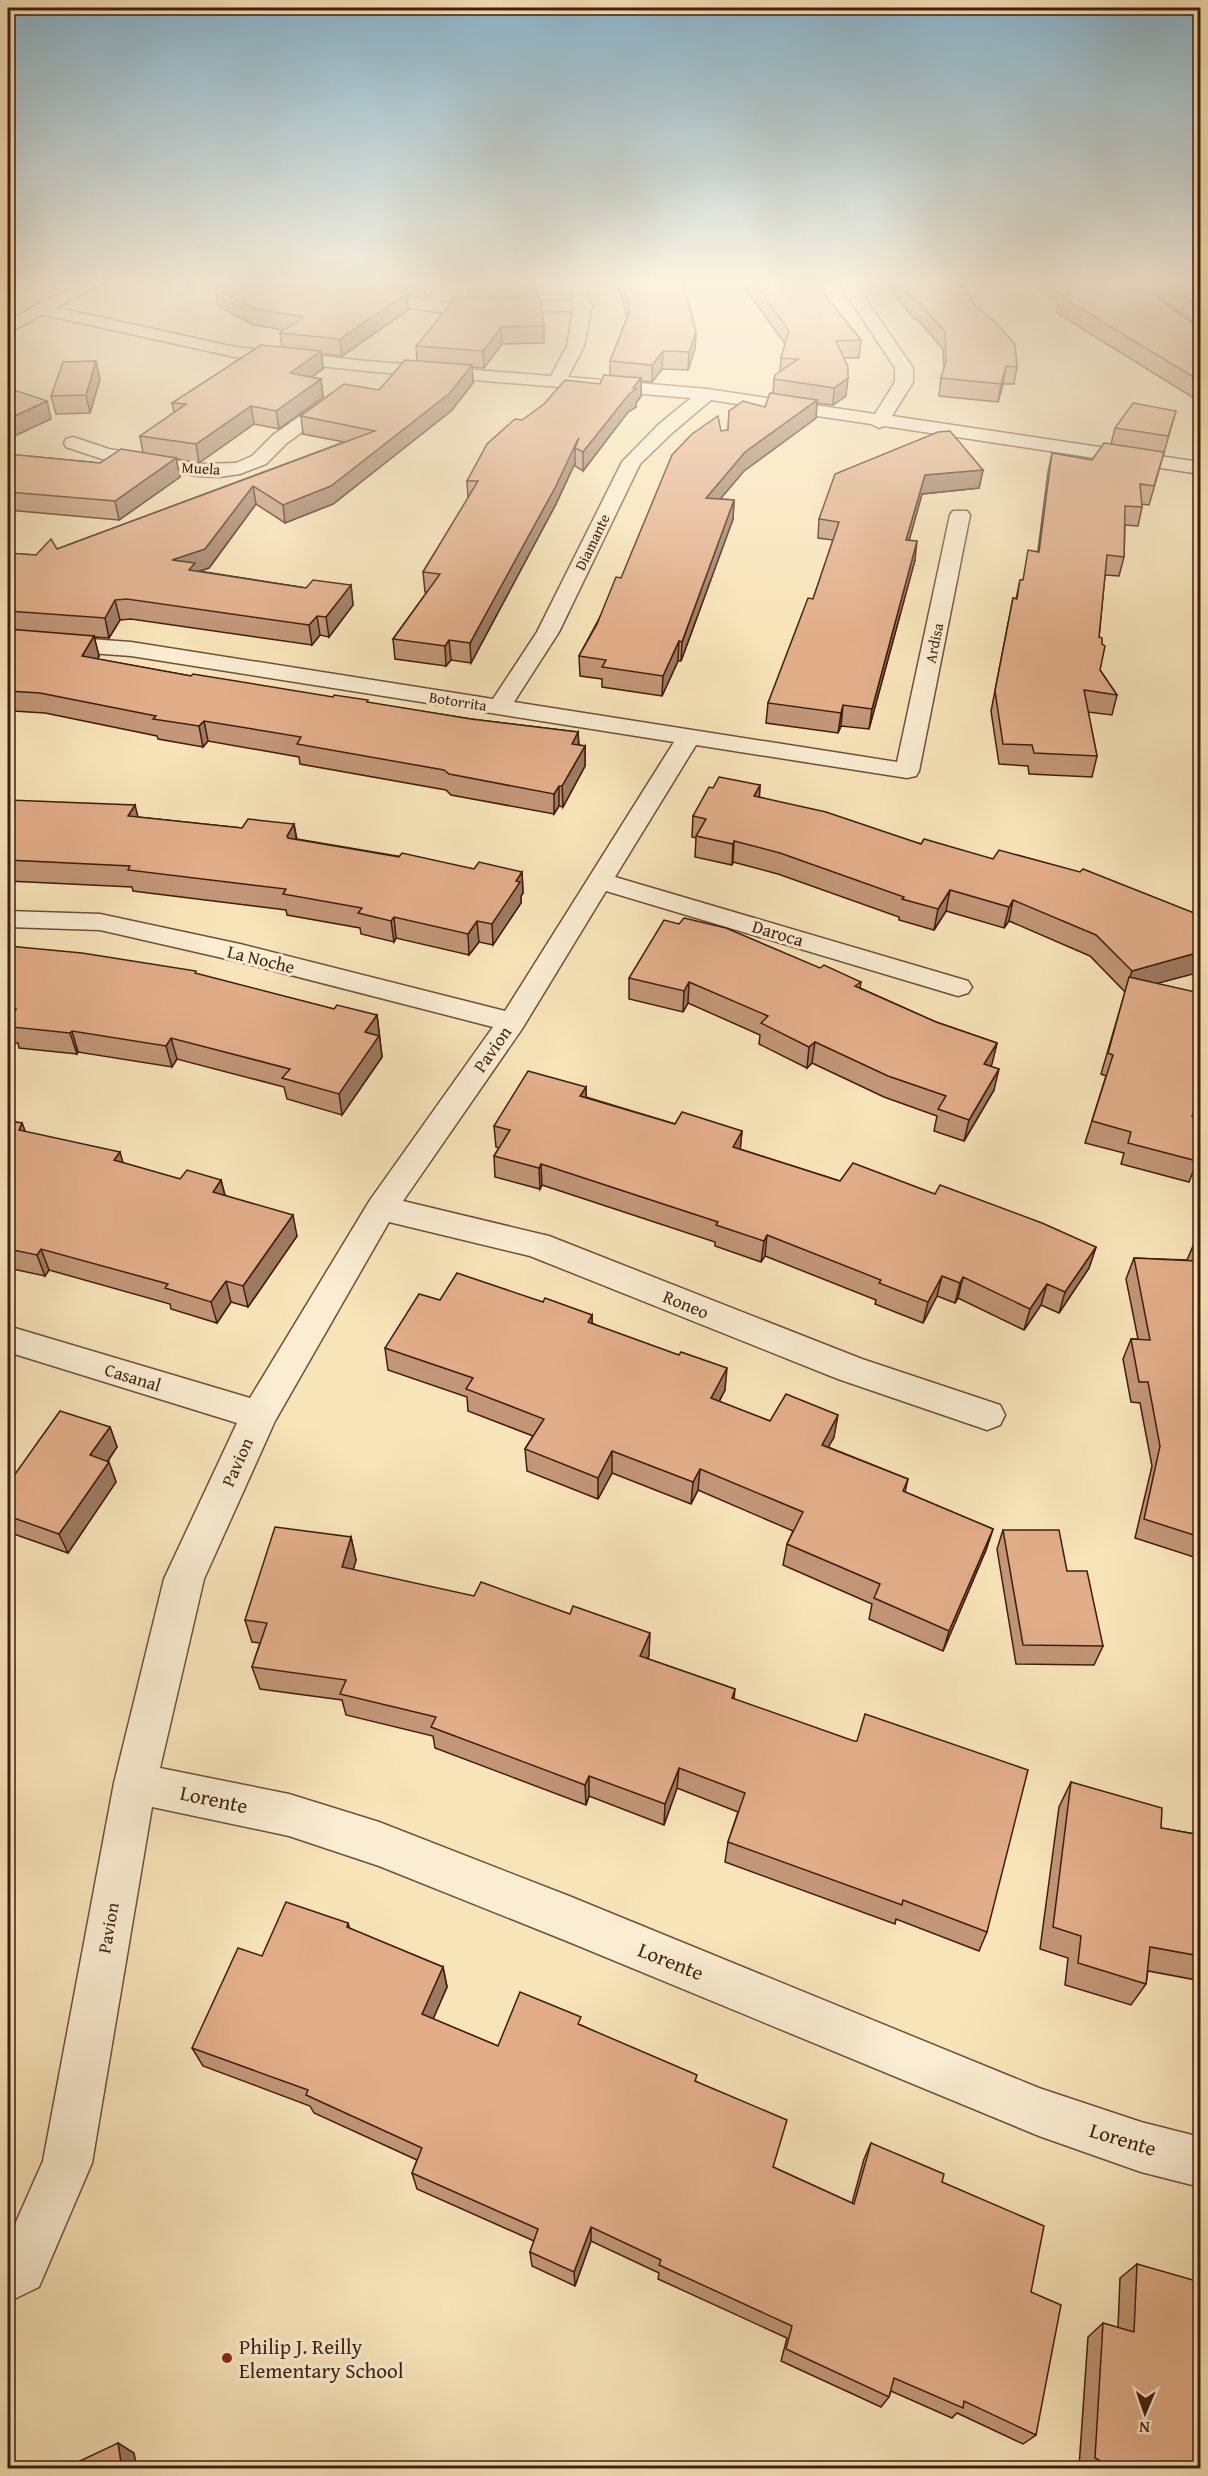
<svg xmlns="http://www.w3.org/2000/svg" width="1208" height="2476" font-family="'Gentium Book Plus',serif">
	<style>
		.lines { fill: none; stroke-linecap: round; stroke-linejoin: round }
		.minor-casing { stroke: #6d5039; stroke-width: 3 }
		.secondary-casing { stroke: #3f1e0e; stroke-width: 3 }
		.minor { fill: #faedd2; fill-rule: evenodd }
		.secondary { fill: #faedd2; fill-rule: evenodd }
		.wall { fill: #c29677; stroke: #3f1e0e; stroke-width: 1.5 }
		.shaded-wall { fill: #9e7a61; stroke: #3f1e0e; stroke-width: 1.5 }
		.building { fill: #e2ae8a; stroke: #3f1e0e; stroke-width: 1.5 }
		.poi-dot { fill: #8f2418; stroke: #faedd2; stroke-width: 2 }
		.labels { text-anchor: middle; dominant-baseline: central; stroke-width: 6; stroke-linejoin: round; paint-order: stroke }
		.far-street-label { font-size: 15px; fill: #3f1e0e; stroke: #faedd2 }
		.street-label { font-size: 18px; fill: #3f1e0e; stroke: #faedd2 }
		.near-street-label { font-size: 21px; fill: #3f1e0e; stroke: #faedd2 }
		.near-poi-label { font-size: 21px; fill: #3f1e0e; stroke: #faedd2; text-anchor: start }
	</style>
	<rect width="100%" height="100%" fill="#f8e4b9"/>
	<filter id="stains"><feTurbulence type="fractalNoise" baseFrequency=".00333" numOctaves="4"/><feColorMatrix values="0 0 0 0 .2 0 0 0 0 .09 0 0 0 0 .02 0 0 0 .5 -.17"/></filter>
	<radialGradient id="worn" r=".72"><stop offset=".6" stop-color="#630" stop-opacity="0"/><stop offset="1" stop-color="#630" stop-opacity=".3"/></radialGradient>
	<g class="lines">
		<!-- minor casing -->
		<g class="minor-casing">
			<g id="minor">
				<polygon points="571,282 587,282 589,302 592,306 584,346 568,377 707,389 875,414 895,382 895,368 838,282 854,282 913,368 913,382 892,416 1200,462 1200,474 884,426 879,428 871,424 711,400 672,433 640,464 559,632 514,702 897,762 950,515 953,511 967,511 970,515 919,771 916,776 907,778 696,745 615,877 968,981 972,987 968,993 958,996 606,891 522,1029 403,1201 549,1236 862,1359 1000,1405 1005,1415 1000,1425 987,1430 838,1379 530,1256 389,1222 275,1421 204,1579 160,1768 289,1794 379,1822 569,1896 1039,2088 1141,2122 1200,2137 1200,2187 1141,2172 1039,2136 569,1942 379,1866 289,1836 152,1807 92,2163 39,2287 8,2302 8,2240 43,2161 114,1783 164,1579 237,1423 8,1352 8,1326 250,1398 370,1200 493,1027 240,962 100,930 8,927 8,911 100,914 240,944 505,1011 674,742 131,656 8,647 8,633 131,642 493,699 537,632 622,462 658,425 691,398 366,371 235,357 40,314 32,309 40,304 235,347 366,361 551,376 567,346 573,311 438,312 364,301 356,296 364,291 438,302 573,301"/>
				<polygon points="339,392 345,393 348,397 345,401 287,443 266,464 240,474 219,477 198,476 105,460 66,447 64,443 66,439 73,437 109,449 198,464 236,463 252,456 273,435 333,393"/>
			</g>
		</g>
		<!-- secondary casing -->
		<g class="secondary-casing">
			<polygon id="secondary" points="84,282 105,282 8,333 8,321 34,306"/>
		</g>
		<!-- minor -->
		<use href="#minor" class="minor"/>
		<!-- secondary -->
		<use href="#secondary" class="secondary"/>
	</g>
	<!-- wall -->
	<g class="wall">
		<polygon points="219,282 447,282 425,298 407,295 408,310 342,356 322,354 323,369 311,377 321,379 323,397 279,429 254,424 199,463 176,459 180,477 119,520 8,510 8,454 100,463 143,453 140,436 174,413 172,403 282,347 280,333 283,330 254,325 218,306 216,289"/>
		<polygon points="468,282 542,282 542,287 538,287 538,297 544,326 544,343 502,344 484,368 472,367 473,383 451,411 333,504 285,523 256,504 209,568 199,571 306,588 351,585 353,605 329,637 320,635 312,645 131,619 120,620 109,638 94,637 99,656 97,659 191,676 369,703 471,719 578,732 579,745 585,746 585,766 563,807 559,806 554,814 451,795 446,790 300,764 299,757 208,741 203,747 158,739 157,736 45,713 13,711 8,719 8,553 36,555 57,549 344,442 303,434 301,416 379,390 417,361 416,346 469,297"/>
		<polygon points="618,282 683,282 696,332 695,349 688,370 662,369 652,382 641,381 641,396 636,403 636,407 628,412 583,471 575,466 575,463 556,504 471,663 451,660 446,666 395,659 393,639 427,592 425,592 423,572 468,499 467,481 522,420 600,384 610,376 610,361 627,318"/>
		<polygon points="745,282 817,282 828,299 861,340 859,358 843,358 846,396 833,405 817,403 816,418 744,471 720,499 734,500 733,519 681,661 678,661 662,696 602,687 602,679 580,676 579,656 621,578 721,431 728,430 729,411 765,407 773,394 774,379 780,372 781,358 785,344 745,288"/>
		<polygon points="885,282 959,282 1017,367 1014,384 1003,384 998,402 939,396 941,378 944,371 943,349 917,319 914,319"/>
		<polygon points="1030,282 1139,282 1141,285 1197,327 1200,327 1153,292 1145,282 1200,282 1200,402 1057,313 1058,304"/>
		<polygon points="100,379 90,413 56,414 51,396"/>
		<polygon points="1176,411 1149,505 1142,504 1142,507 1138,526 1125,525 1124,557 1119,576 1105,575 1099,637 1100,670 1117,695 1112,715 1088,712 1097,756 1092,777 1029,774 1028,766 999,764 991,711 1013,598 1016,599 1020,580 1023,580 1038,551 1048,472 1052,453 1092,460 1111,444 1115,428"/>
		<polygon points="983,470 979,488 922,494 909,540 915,560 869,729 841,726 838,733 766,723 768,703 813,599 833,540 818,538 819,519"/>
		<polygon points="760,785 759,797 921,844 993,859 1194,913 1200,911 1200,972 1158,983 1195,1117 1197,1161 1189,1182 1121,1164 1124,1153 1085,1143 1106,1076 1101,1074 1125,992 1090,956 1009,921 1004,928 946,911 934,930 899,920 899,917 778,874 733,862 732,865 695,857 696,838 692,837 693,816 713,788"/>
		<polygon points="8,800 138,817 242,828 294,824 297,839 474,869 522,872 523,893 521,896 521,903 493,945 479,942 469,955 396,938 394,942 361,934 360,928 287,915 286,910 133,891 132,887 8,881"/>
		<polygon points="8,946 196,974 334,1009 377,1015 382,1057 342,1115 287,1099 284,1087 177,1059 172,1067 78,1052 77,1054 19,1048 18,1043 15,1043 10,1029 8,1029"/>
		<polygon points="820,968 861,982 860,988 936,1022 997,1043 991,1066 994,1090 964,1141 934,1131 937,1116 884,1097 812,1063 807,1068 759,1044 760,1035 688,1003 683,1012 629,999 629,978"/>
		<polygon points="586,1087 586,1097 675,1124 742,1131 740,1149 840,1181 935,1194 1096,1247 1089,1268 1059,1313 1041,1305 1024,1330 958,1298 955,1303 937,1296 923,1323 875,1304 876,1300 765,1256 761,1262 715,1246 715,1242 542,1185 540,1189 495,1177 494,1156 499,1148 496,1147 494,1126"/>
		<polygon points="8,1121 22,1123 25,1132 123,1163 180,1179 221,1180 225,1195 297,1236 248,1307 231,1302 217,1323 171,1309 170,1304 49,1270 45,1276 8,1268"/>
		<polygon points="1193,1246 1200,1246 1200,1559 1135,1538 1152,1466 1140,1403 1131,1402 1123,1359 1131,1339 1138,1339 1126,1279 1134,1258 1187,1260"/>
		<polygon points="440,1300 543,1302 592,1315 592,1323 725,1390 719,1402 770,1421 834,1437 828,1447 908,1479 905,1492 993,1529 986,1550 943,1651 869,1619 872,1604 783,1565 787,1544 793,1531 698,1490 691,1504 612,1473 598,1499 527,1471 525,1449 533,1436 468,1411 467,1397 388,1370 385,1348"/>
		<polygon points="110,1427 117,1447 108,1461 116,1482 68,1553 8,1532 8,1484"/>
		<polygon points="1003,1530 1067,1571 1103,1646 1094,1665 1016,1664 997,1549"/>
		<polygon points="351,1537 356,1560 353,1570 649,1655 648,1659 735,1689 734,1699 987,1932 979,1951 896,1919 895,1924 725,1862 728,1842 738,1812 677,1788 664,1825 589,1796 586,1805 435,1748 433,1736 346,1715 342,1700 260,1689 252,1667 260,1643 252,1642 245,1620"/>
		<polygon points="1071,1782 1161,1828 1200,1835 1200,2040 1196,1980 1148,1971 1146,1984 1131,2005 1065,1985 1068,1958 1040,1949 1059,1807"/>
		<polygon points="348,1923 350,1929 443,1967 447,1987 433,2019 498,2046 581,2025 696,2081 773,2167 852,2203 864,2159 871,2143 942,2182 1031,2292 1036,2435 1023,2444 957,2413 952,2418 891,2391 889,2397 881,2407 781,2361 787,2338 658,2279 659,2273 591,2241 575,2286 532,2266 530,2252 534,2241 417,2189 412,2173 417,2160 314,2113 310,2106 203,2066 192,2048 262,1956"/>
		<polygon points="1137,2264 1200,2469 1082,2469 1079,2467 1088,2337 1103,2323 1118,2328 1120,2278"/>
	</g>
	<!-- shaded-wall -->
	<g class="shaded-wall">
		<polygon points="424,282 447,282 425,298"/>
		<polygon points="407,293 408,310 342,356 340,339"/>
		<polygon points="501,327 502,344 484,368 483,351"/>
		<polygon points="696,332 695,349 688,370 689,352"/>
		<polygon points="321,351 323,369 292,391 290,373"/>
		<polygon points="663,351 662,369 652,382 652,365"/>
		<polygon points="96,361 100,379 90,413 86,395"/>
		<polygon points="472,365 473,383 451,411 333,504 285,523 283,505"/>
		<polygon points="1006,366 1003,384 998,402 1001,384"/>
		<polygon points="641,378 641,396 636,403 636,407 628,412 583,471 583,452"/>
		<polygon points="848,378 846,396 833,405 834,388"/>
		<polygon points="321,379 323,397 279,429 276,411"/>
		<polygon points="817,400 816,418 744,471 705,517 706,498 745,452"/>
		<polygon points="47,401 51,419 8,439 8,419"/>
		<polygon points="251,406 254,424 199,463 196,444"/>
		<polygon points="579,438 575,448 575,463 556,504 471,663 470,643"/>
		<polygon points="176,458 180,477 119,520 115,501"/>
		<polygon points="983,470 979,488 922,494 904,559 906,540 925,475"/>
		<polygon points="253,486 256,504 209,568 190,574 172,560"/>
		<polygon points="734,500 733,519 681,661 682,642"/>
		<polygon points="917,541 915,560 869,729 872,709"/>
		<polygon points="351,585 353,605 329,637 326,617"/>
		<polygon points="115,600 120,620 109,638 105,618"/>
		<polygon points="317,616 320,635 312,645 309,625"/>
		<polygon points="94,636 99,656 87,676 82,656"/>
		<polygon points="449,640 451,660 446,666 445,646"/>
		<polygon points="679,641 678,661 662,696 663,676"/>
		<polygon points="8,693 13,711 8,719"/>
		<polygon points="843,705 841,726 838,733 841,713"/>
		<polygon points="204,721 208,741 203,747 199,726"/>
		<polygon points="578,732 579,752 572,744"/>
		<polygon points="585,746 585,766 563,807 562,786"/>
		<polygon points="760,785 759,806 754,796"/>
		<polygon points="559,786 559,806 554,814 554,794"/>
		<polygon points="135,805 140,825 128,816"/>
		<polygon points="294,824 297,845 291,857 287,836"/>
		<polygon points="734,841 733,862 732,865 733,844"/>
		<polygon points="522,872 523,893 521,896 521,903 493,945 492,924 516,881"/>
		<polygon points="950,890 946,911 934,930 938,909"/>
		<polygon points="1013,900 1009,921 1004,928 1009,907"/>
		<polygon points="394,917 396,938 394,942 391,921"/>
		<polygon points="477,921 479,942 469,955 468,934"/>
		<polygon points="1200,952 1200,972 1125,992 1132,971"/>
		<polygon points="689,982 688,1003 683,1012 684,991"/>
		<polygon points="377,1015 382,1057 342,1115 339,1094 365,1032"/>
		<polygon points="72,1031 78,1052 77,1054 70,1033"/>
		<polygon points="171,1038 177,1059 172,1067 166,1046"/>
		<polygon points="815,1042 812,1063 807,1068 809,1047"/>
		<polygon points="997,1043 992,1064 979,1085 984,1064"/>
		<polygon points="999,1069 994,1090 964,1141 969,1120"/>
		<polygon points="586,1087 586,1108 580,1096"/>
		<polygon points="1200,1099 1200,1106 1184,1137 1192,1116"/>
		<polygon points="22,1123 30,1144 19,1130"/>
		<polygon points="742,1131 740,1152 733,1147"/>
		<polygon points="120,1152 126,1173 114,1160"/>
		<polygon points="541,1164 542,1185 540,1189 539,1168"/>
		<polygon points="221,1180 226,1201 213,1192"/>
		<polygon points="293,1215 297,1236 248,1307 243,1286"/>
		<polygon points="767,1235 765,1256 761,1262 764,1241"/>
		<polygon points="1096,1247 1089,1268 1059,1313 1065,1292"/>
		<polygon points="41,1249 49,1270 45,1276 37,1255"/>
		<polygon points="942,1276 937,1296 923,1323 928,1302"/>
		<polygon points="963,1277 958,1298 955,1303 960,1283"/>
		<polygon points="226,1281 231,1302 217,1323 211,1302"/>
		<polygon points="1047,1284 1041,1305 1024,1330 1030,1309"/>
		<polygon points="592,1315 592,1337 588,1322"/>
		<polygon points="727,1368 725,1390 709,1420 711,1398"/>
		<polygon points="838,1415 834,1437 818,1466 822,1445"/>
		<polygon points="110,1427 117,1447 98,1475 90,1455"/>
		<polygon points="612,1451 612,1473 598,1499 598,1478"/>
		<polygon points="109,1462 116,1482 68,1553 59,1534"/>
		<polygon points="700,1469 698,1490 691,1504 693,1482"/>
		<polygon points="993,1529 986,1550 943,1651 949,1631"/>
		<polygon points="351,1537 356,1560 347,1590 342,1567"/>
		<polygon points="650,1633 649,1655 639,1678 640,1656"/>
		<polygon points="679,1768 677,1788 664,1825 665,1804"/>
		<polygon points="589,1776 589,1796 586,1805 585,1785"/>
		<polygon points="443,1967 447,1987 427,2033 422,2014"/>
		<polygon points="591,2227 591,2241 575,2286 574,2272"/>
		<polygon points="118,2443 134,2453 137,2469 122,2469"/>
	</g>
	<!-- building -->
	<g class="building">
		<polygon points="219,282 340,282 407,293 340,339 280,333 303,317 252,308 216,289"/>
		<polygon points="468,282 538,282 468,283"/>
		<polygon points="622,282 683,282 696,332 689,352 663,351 652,365 610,361 630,311"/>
		<polygon points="754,282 817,282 828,299 861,340 836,341 848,367 848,378 834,388 774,379 775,375 798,359 781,358 789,331"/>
		<polygon points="900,282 959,282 975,305 996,323 1015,344 1017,367 1006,366 1001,384 941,378 946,362 945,332 919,302 916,302"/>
		<polygon points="1055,282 1139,282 1141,285 1197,327 1200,327 1200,381 1060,296 1071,295"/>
		<polygon points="1165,282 1200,282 1200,308"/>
		<polygon points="456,297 540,297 544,326 501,327 483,351 416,346"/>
		<polygon points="261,345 321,351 290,373 321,379 276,411 251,406 196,444 140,436 186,404 172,403"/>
		<polygon points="405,360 472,365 450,393 331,486 283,505 253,486 205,549 172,560 195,563 189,570 306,588 313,580 351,585 326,617 317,616 309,625 127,599 115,600 105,618 8,611 8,553 36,555 51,539 57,549 375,431 301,416 344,384 379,390"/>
		<polygon points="96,361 86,395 51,396 63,362"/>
		<polygon points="604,375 641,378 633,388 636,389 629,394 583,452 575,448 579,438 577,441 556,486 470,643 449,640 445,646 393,639 440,574 423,572 478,481 467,481 487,444 515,419 522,420 544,404 565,380 600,384"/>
		<polygon points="8,388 47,401 8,419"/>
		<polygon points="770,393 817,400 745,452 706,498 734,500 682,642 679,641 663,676 602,667 606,660 579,656 597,624 616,577 621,578 672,455 692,434 718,416 721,431 728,430 729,411 743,401 765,407"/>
		<polygon points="1133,403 1176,411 1168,436 1115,428"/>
		<polygon points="950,431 983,470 925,475 906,540 917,541 872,709 843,705 841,713 768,703 808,598 813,599 839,522 819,519 835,474 938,432"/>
		<polygon points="1104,443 1164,452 1154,486 1140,484 1142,507 1125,506 1124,557 1107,555 1099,637 1102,638 1102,644 1105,646 1100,670 1117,695 1084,690 1097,756 1034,753 1032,745 1003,744 995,691 1013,598 1017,599 1020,580 1023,580 1028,550 1039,552 1052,453 1092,460"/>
		<polygon points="121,449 176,458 115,501 8,492 8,454 100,463"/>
		<polygon points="8,629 94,636 82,656 191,676 193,674 333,697 334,695 368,700 367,702 471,719 578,732 572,744 585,746 562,786 559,786 554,794 449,774 444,770 297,744 301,737 204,721 199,726 153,719 156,716 40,693 8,691"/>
		<polygon points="719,777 760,785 754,796 826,812 921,844 924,839 993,859 999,850 1080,872 1083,869 1194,913 1200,911 1200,952 1132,971 1096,935 1013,900 1009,907 950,890 938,909 902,899 904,897 780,853 734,841 733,844 696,836 706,819 693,816 709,787 713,788"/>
		<polygon points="8,800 135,805 128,816 242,828 248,819 294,824 287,836 288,838 399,857 402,853 474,869 479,862 522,872 516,881 520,882 492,924 477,921 468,934 394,917 391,921 358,913 362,908 283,894 286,889 128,870 130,866 8,860"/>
		<polygon points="684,918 726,928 820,968 824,965 861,982 855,986 936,1022 997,1043 984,1064 999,1069 969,1120 938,1109 946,1096 888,1076 815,1042 809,1047 761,1023 768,1016 689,982 684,991 629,978 664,920 679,924"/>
		<polygon points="8,946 82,953 196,971 195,973 334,1009 337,1005 377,1015 365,1032 379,1036 339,1094 282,1078 290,1069 171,1038 166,1046 72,1031 70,1033 12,1027 15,1023 8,1022 16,1009 8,1008"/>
		<polygon points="1129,977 1200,993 1200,1099 1192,1116 1200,1118 1200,1148 1197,1161 1128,1143 1131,1132 1092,1121 1113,1055 1108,1053"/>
		<polygon points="528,1071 586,1087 580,1096 675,1124 682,1112 742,1131 733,1147 840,1181 853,1163 935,1194 940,1185 1042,1223 1096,1247 1065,1292 1047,1284 1030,1309 963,1277 960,1283 942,1276 928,1302 879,1283 881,1280 767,1235 764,1241 716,1225 718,1222 541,1164 539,1168 494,1156 510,1130 494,1126"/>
		<polygon points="8,1121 22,1123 19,1130 120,1152 114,1160 180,1179 187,1170 221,1180 213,1192 293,1215 243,1286 226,1281 211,1302 165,1288 168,1284 41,1249 37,1255 8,1249"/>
		<polygon points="1193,1246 1200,1246 1200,1537 1144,1519 1160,1446 1148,1382 1139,1382 1131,1339 1150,1340 1134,1258 1196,1261"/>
		<polygon points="457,1273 543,1302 545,1298 592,1315 588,1322 679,1355 681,1352 727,1368 711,1398 770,1421 786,1394 838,1415 822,1445 908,1479 903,1491 993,1529 949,1631 874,1598 880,1584 787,1544 803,1512 700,1469 693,1482 612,1451 598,1478 525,1449 544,1419 466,1389 473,1378 385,1348 419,1294 440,1300"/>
		<polygon points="60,1411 110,1427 90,1455 109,1462 59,1534 8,1516 8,1484"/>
		<polygon points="275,1527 351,1537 342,1567 474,1596 481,1582 570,1614 573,1606 650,1633 640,1656 735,1689 732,1698 854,1741 857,1741 865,1714 1028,1770 987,1932 903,1900 902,1905 728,1842 745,1793 679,1768 665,1804 589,1776 585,1785 431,1727 436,1717 340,1694 346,1680 252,1667 267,1623 245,1620"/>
		<polygon points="1003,1530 1059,1530 1067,1571 1087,1571 1103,1646 1023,1645"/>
		<polygon points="1071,1782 1162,1808 1161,1828 1200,1835 1200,1956 1150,1947 1146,1984 1078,1963 1081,1936 1053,1927"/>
		<polygon points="286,1902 348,1923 347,1927 443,1967 422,2014 498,2046 520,1992 581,2017 578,2024 697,2075 695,2081 787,2120 773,2167 854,2204 871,2143 944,2174 942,2182 1044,2226 1031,2292 1061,2305 1036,2435 964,2401 963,2408 894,2378 889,2397 786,2349 792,2326 659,2265 661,2260 591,2227 574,2272 530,2252 538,2229 412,2173 422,2148 306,2095 308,2090 192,2048 238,1948 262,1956"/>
		<polygon points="1137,2264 1200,2282 1200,2469 1099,2469 1099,2460 1095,2458 1103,2323 1134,2332"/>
		<polygon points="118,2443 122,2469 63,2469"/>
	</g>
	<!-- sky -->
	<linearGradient id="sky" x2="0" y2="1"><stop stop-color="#8ab8d2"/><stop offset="0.45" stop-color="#fcf3e0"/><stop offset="1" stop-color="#fcf3e0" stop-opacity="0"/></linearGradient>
	<rect width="1208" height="629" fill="url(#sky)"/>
	<!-- markers -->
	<circle class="poi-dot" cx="227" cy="2358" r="6"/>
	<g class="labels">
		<!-- far-street labels -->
		<g class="far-street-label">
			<text transform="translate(201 468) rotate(4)">Muela</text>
			<text transform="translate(592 542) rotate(-64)">Diamante</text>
			<text transform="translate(934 643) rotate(-78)">Ardisa</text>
			<text transform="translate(458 701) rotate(9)">Botorrita</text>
		</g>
		<!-- street labels -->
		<g class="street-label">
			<text transform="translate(778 933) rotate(17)">Daroca</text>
			<text transform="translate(261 959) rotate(14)">La Noche</text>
			<text transform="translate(492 1049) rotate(-55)">Pavion</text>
			<text transform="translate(686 1304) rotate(22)">Roneo</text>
			<text transform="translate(133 1377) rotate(17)">Casanal</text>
			<text transform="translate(237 1462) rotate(-66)">Pavion</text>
			<text transform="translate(108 1928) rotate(-80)">Pavion</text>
		</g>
		<!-- near-street labels -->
		<g class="near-street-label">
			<text transform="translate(214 1799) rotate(12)">Lorente</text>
			<text transform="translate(671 1961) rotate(22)">Lorente</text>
			<text transform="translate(1123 2139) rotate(17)">Lorente</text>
		</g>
		<!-- near-poi labels -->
		<g class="near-poi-label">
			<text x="239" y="2346">Philip J. Reilly<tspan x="239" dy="24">Elementary School</tspan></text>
		</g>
	</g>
	<!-- margin -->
	<rect width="1208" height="2476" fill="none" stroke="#f8e4b9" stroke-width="30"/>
	<rect x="9" y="9" width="1190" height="2458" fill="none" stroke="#3f1e0e" stroke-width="3"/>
	<rect x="15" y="15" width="1178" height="2446" fill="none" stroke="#3f1e0e" stroke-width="1.5"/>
	<!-- north arrow -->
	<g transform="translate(1145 2413) rotate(182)" stroke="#faedd2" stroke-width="4.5" paint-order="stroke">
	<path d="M0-4.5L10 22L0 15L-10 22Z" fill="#3f1e0e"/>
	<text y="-9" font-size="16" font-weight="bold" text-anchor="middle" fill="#3f1e0e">N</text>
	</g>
	<rect width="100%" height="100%" filter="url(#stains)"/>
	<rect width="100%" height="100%" fill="url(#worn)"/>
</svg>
